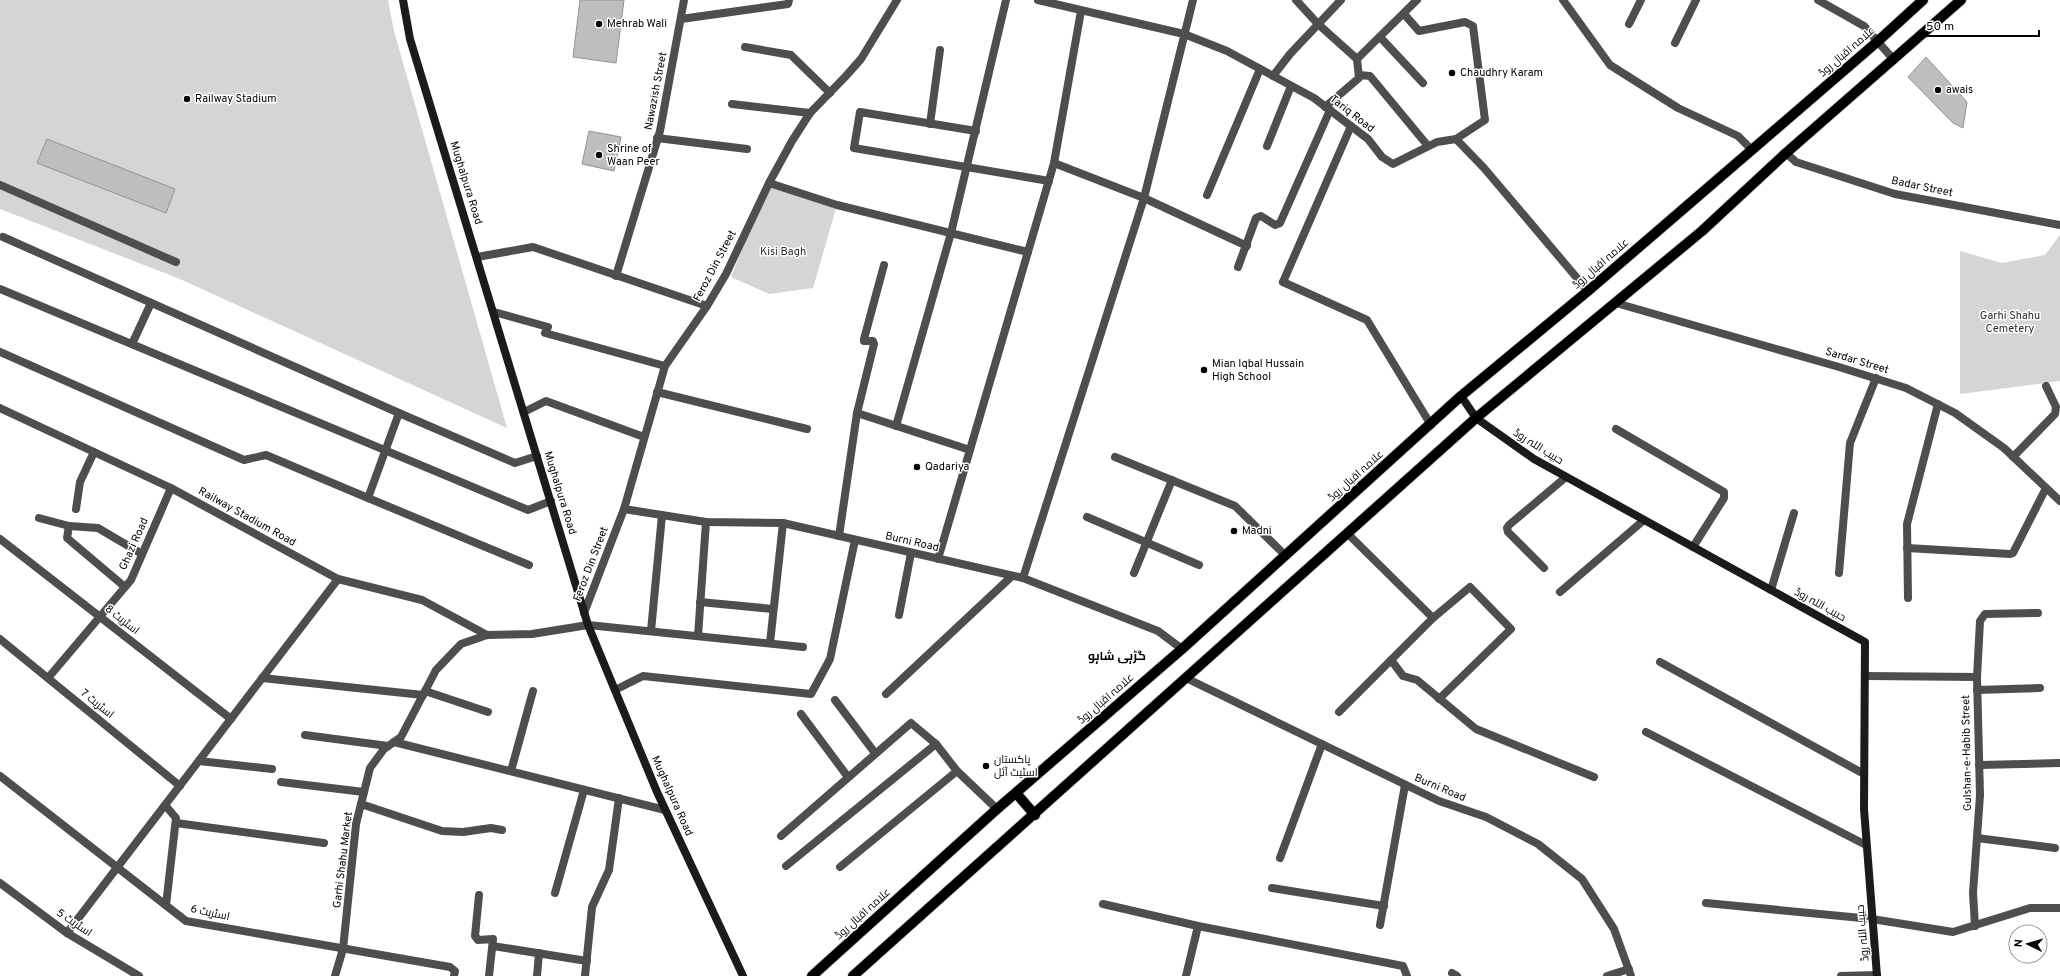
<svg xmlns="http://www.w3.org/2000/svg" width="2060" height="976" font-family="Overpass,Cairo,sans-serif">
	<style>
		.green { fill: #d5d5d5 }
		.building { fill: #bebebe; stroke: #929292 }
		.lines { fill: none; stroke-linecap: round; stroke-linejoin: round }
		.primary-casing { stroke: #dbdbdb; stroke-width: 12 }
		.lane { stroke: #4e4e4e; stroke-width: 8 }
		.street { stroke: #4e4e4e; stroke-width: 8 }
		.secondary { stroke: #1b1b1b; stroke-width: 8 }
		.primary { stroke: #000; stroke-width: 10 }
		.poi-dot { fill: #000; stroke: #fff; stroke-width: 1.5 }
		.labels { text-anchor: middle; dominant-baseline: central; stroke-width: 3; stroke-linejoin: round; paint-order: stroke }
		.poi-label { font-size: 11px; fill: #000; stroke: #fff; text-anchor: start }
		.street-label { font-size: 11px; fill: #000; stroke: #fff }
		.park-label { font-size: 11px; fill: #2c2c2c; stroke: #fff }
		.neighbourhood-label { font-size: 12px; font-weight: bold; fill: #000; stroke: #fff }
	</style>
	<rect width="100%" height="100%" fill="#fff"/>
	<!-- green -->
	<g class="green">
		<polygon points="0,0 388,0 394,31 507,428 180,279 0,209"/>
		<polygon points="769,183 837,205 813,288 769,294 731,277"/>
		<polygon points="2060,235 2060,381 1960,394 1960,251 2002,263 2045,255"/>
	</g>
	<!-- building -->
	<g class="building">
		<polygon points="580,0 624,0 616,63 573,57"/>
		<polygon points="1926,57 1967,102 1963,128 1953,123 1908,77"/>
		<polygon points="589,131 621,137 614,171 582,164"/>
		<polygon points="47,139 175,189 166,213 37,163"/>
	</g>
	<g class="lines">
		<!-- primary casing -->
		<g class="primary-casing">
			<g id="primary">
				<polyline points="1016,793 1035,815"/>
				<polyline points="812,976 997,809 1182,649 1461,396 1588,291 1877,42 1923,0"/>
				<polyline points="853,976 1476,418 1702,231 1786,153 1961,0"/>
			</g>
		</g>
		<!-- lane -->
		<g class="lane">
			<polyline points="1296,0 1318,24 1357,59"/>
			<polyline points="1404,14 1419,31 1465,22 1473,26 1485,120 1456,139"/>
			<polyline points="1380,37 1423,83"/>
			<polyline points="745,47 791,55 830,93"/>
			<polyline points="1359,75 1370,76 1428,146"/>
			<polyline points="1273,76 1290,54 1341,0"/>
			<polyline points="732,104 810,113"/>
			<polyline points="930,124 940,50"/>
			<polyline points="657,138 747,149"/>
			<polyline points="1267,146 1291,86"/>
			<polyline points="0,185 176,262"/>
			<polyline points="1207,195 1260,69"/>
			<polyline points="3,237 399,413"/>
			<polyline points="1238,267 1256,218 1261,216 1275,225 1280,223 1330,110"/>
			<polyline points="1283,282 1351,126"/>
			<polyline points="0,289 528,510 551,501"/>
			<polyline points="494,312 548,327 545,333 665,366"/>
			<polyline points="132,344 151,303"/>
			<polyline points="0,352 244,460 266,455 368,498 399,413 515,463 537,456"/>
			<polyline points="524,412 546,401 644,437"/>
			<polyline points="368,498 529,565"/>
			<polyline points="76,509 80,482 94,452"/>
			<polyline points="1087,517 1199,565"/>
			<polyline points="39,518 69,526 98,528 142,554"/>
			<polyline points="69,526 67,538 125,587"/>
			<polyline points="1134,573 1172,480"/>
			<polyline points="1771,590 1794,513"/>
			<polyline points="700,602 773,609"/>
			<polyline points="899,615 911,553"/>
			<polyline points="1433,618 1470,587 1511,629 1439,699"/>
			<polyline points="1391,660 1403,676 1417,680 1476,729 1594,777"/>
			<polyline points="425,691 488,712"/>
			<polyline points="886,694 1012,576"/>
			<polyline points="835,700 875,753"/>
			<polyline points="801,714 848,777"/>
			<polyline points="305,735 388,746"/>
			<polyline points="199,761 272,769"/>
			<polyline points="511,771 533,691"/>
			<polyline points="281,782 364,792"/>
			<polyline points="165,805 176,818 166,905"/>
			<polyline points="176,823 324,843"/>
			<polyline points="781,836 911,723 936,744 957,771 997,809"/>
			<polyline points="786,866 936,744"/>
			<polyline points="840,867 957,771"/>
			<polyline points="1272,888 1384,906"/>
			<polyline points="479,895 475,936 478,940 493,939 489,976"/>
			<polyline points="493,946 587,961"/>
			<polyline points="537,976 539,953"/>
			<polyline points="585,976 592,907 609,870 619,798"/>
		</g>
		<!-- street -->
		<g class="street">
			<polyline points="1038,0 1184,34 1227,51 1314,98 1368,139 1382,157 1393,164 1437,142 1456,139 1484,168 1588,291"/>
			<polyline points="1563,0 1610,65 1678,108 1738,136 1752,150"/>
			<polyline points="1818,0 1864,26 1894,60"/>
			<polyline points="681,19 788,4 789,0"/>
			<polyline points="1629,24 1641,0"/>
			<polyline points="1675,43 1696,0"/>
			<polyline points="1325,107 1359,78 1357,59 1417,0"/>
			<polyline points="976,131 860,112 854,148 1049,181"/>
			<polyline points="1786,153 1796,162 1895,194 2060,225"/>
			<polyline points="1054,163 1144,198 1247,246"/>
			<polyline points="769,183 837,205 1028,252"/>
			<polyline points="477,257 533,247 707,306"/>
			<polyline points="616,276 660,131 684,0"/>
			<polyline points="1283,282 1367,320 1431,425"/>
			<polyline points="1616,303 1839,367 1906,388 1955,413 2004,448 2060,501"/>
			<polyline points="657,392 807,429"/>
			<polyline points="0,408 171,488 338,579 422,600 487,635"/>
			<polyline points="857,413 970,450"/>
			<polyline points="896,426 951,233 1006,0"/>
			<polyline points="1616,429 1724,492 1724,498 1693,547"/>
			<polyline points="1115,457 1235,506 1286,556"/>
			<polyline points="2013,457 2055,414 2056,407 2046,386"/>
			<polyline points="624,509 706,522 783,523 1023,578 1158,631 1182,649"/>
			<polyline points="839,536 857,413 874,344 873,341 864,341 864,339 884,265"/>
			<polyline points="0,539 231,719"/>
			<polyline points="1907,548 2010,554 2013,553 2046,488"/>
			<polyline points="938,559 1054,163 1081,11"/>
			<polyline points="1544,568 1508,532 1507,528 1509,525 1566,477"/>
			<polyline points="1839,573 1850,443 1876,378"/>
			<polyline points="1023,578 1144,198 1193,0"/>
			<polyline points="1560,592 1644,520"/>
			<polyline points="1908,598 1907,524 1938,404"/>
			<polyline points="584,613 624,509 665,366 707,306 726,274 769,183 792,141 810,113 845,77 861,59 897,0"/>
			<polyline points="651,631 662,515"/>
			<polyline points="698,636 706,522"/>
			<polyline points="0,639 180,786"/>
			<polyline points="770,643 783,523"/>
			<polyline points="1660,662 1864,774"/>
			<polyline points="1865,676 1977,677"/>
			<polyline points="48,678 131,580 171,488"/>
			<polyline points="262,678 423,695"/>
			<polyline points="1186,678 1439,801 1486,817 1538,844 1582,879 1614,929 1631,976"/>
			<polyline points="615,690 643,676 811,694 830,659 855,540"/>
			<polyline points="1977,690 2040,688"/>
			<polyline points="1339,712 1433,618 1348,534"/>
			<polyline points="1646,732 1866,845"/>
			<polyline points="394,742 665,810"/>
			<polyline points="1979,765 2060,763"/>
			<polyline points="0,776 186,921 450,967 455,971 454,976"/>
			<polyline points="361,804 442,831 463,832 491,828 502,830"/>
			<polyline points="1977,838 2055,848"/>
			<polyline points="1280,858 1322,744"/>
			<polyline points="0,883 67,933 139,976"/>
			<polyline points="555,893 584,790"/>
			<polyline points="1706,903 1872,919 1953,932 2030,908 2060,908"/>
			<polyline points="1103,904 1198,926 1403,966 1407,976"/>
			<polyline points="1380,925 1405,785"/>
			<polyline points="1975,926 1973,893 1980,795 1977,677 1980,621 1985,614 2038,613"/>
			<polyline points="67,933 338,579"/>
			<polyline points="1452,973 1457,976"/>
			<polyline points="335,976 343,949 356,824 370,768 384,749 401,737 436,670 461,644 487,635 532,634 588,625 803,647"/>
			<polyline points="1186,976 1198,926"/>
			<polyline points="1607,976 1629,969"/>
			<polyline points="1841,976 1877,975"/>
		</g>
		<!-- secondary -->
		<g class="secondary">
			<polyline points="403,0 410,39 588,625 657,792 743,976"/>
			<polyline points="1461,396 1476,418 1534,459 1865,642 1864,809 1877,976"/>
		</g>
		<!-- primary -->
		<use href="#primary" class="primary"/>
	</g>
	<!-- markers -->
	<g class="poi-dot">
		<circle cx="599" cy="24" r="4"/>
		<circle cx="1452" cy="73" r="4"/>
		<circle cx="1938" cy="90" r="4"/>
		<circle cx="187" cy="99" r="4"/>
		<circle cx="599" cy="155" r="4"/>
		<circle cx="1204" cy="370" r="4"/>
		<circle cx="917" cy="467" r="4"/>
		<circle cx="1234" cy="531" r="4"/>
		<circle cx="986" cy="766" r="4"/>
	</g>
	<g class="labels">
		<!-- poi labels -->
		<g class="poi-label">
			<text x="607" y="24">Mehrab Wali</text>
			<text x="1460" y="73">Chaudhry Karam</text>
			<text x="1946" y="90">awais</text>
			<text x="195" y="99">Railway Stadium</text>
			<text x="607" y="149">Shrine of<tspan x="607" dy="13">Waan Peer</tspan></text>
			<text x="1212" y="364">Mian Iqbal Hussain<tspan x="1212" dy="13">High School</tspan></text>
			<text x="925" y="467">Qadariya</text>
			<text x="1242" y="531">Madni</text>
			<text x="994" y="760">پاکستان<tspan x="994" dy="13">اسٹیٹ آئل</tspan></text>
		</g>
		<!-- street labels -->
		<g class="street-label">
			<text transform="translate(1847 52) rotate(-41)">علامہ اقبال روڈ</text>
			<text transform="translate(656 91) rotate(-79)">Nawazish Street</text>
			<text transform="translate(1352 114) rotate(38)">Tariq Road</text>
			<text transform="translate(466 183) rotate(73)">Mughalpura Road</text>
			<text transform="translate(1922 187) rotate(12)">Badar Street</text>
			<text transform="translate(1601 264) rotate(-41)">علامہ اقبال روڈ</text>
			<text transform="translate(715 266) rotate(-62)">Feroz Din Street</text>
			<text transform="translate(1857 361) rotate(17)">Sardar Street</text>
			<text transform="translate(1538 447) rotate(32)">حبیب اللہ روڈ</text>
			<text transform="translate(1356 476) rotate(-42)">علامہ اقبال روڈ</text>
			<text transform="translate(560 493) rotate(73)">Mughalpura Road</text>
			<text transform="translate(247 517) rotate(29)">Railway Stadium Road</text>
			<text transform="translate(912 542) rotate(13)">Burni Road</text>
			<text transform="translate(134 544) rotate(-66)">Ghazi Road</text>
			<text transform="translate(591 564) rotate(-69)">Feroz Din Street</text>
			<text transform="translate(1820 605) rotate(29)">حبیب اللہ روڈ</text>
			<text transform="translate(122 620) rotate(38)">اسٹریٹ 8</text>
			<text transform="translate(1106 699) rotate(-41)">علامہ اقبال روڈ</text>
			<text transform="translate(97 704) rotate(39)">اسٹریٹ 7</text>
			<text transform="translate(1967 753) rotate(-91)">Gulshan-e-Habib Street</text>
			<text transform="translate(1440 788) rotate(23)">Burni Road</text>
			<text transform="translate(672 796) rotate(66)">Mughalpura Road</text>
			<text transform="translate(343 860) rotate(-83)">Garhi Shahu Market</text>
			<text transform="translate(210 913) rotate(12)">اسٹریٹ 6</text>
			<text transform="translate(863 914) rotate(-42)">علامہ اقبال روڈ</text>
			<text transform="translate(74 923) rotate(34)">اسٹریٹ 5</text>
			<text transform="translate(1863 933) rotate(-95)">حبیب اللہ روڈ</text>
		</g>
		<!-- park labels -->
		<g class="park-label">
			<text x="783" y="252">Kisi Bagh</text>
			<text x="2010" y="316">Garhi Shahu<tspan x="2010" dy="13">Cemetery</tspan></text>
		</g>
		<!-- neighbourhood labels -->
		<g class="neighbourhood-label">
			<text x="1117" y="657">گڑہی شاہو</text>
		</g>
	</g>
	<!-- north arrow -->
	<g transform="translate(2028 944) rotate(275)"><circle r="19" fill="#ffffff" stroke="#999999"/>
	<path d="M0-3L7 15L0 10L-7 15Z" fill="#000000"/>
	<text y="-6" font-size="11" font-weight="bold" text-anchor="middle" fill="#000000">N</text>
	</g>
	<!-- scale -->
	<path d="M1920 30v6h119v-6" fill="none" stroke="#000000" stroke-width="2"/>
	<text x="1926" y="30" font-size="12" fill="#000000" stroke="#ffffff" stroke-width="3" paint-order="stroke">50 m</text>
</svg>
